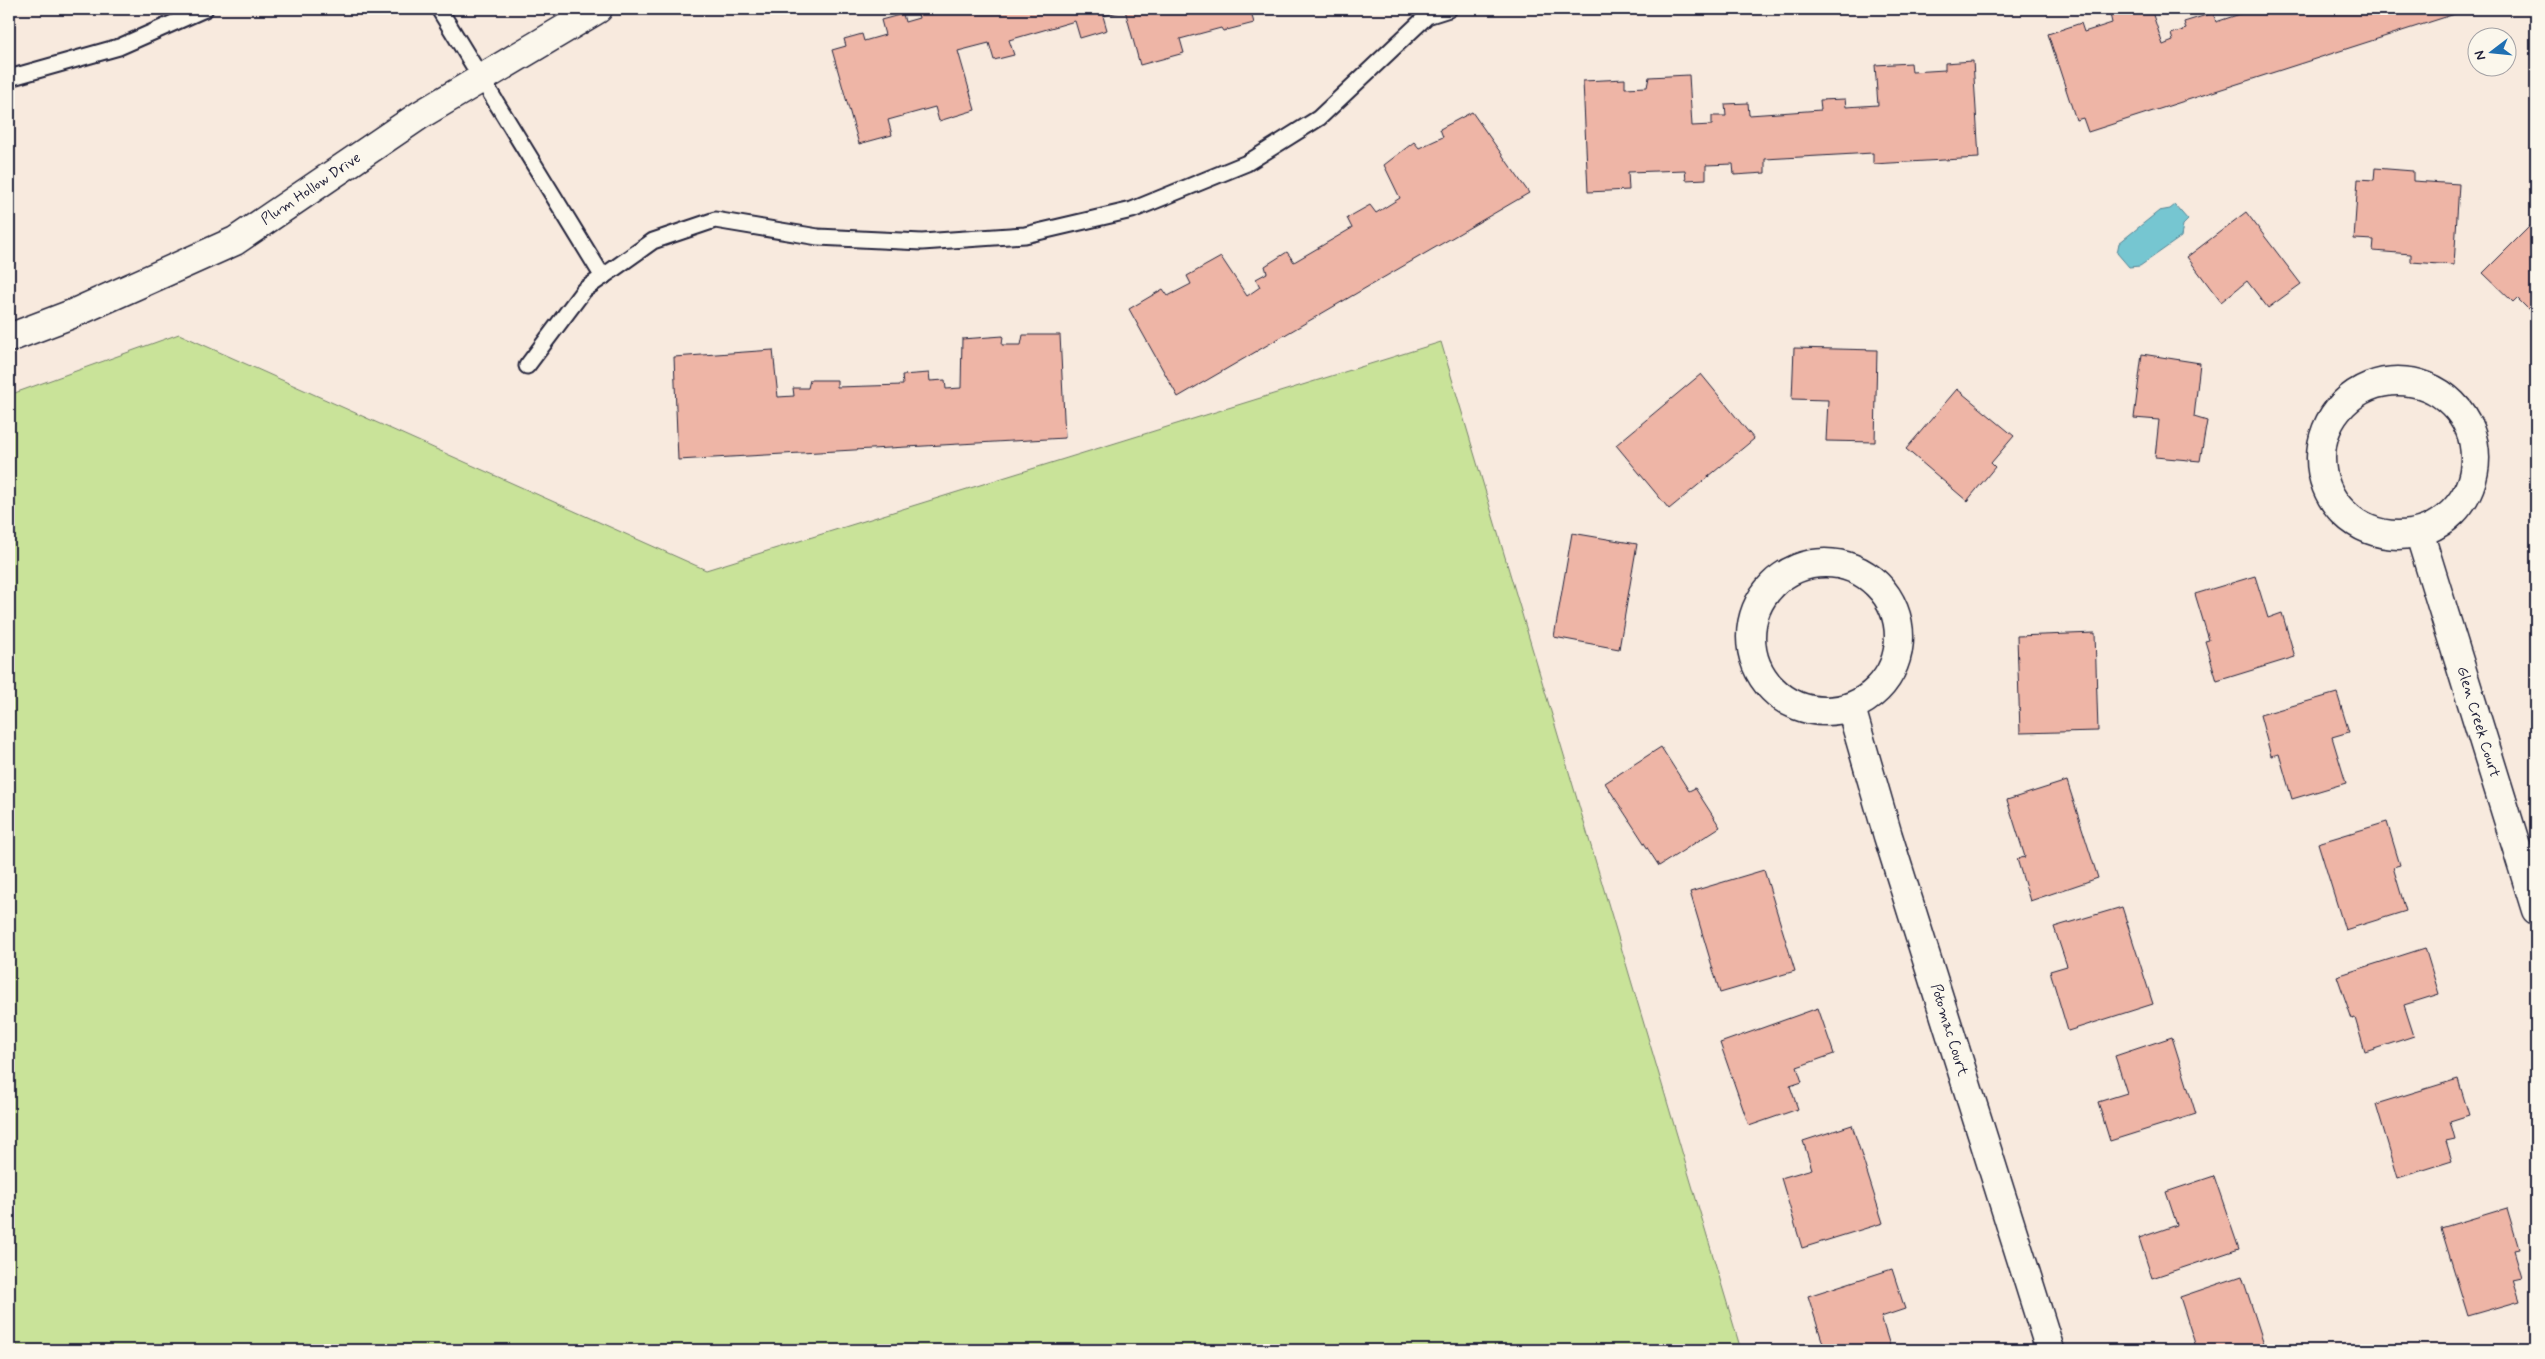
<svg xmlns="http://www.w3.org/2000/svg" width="2545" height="1359" font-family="Mynerve,sans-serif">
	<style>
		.green { fill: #c9e399; stroke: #76826a }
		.water { fill: #76c6d1; stroke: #548495 }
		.building { fill: #eeb5a6; stroke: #22223b }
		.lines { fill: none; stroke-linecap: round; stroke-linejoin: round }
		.lane-casing { stroke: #22223b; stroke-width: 19 }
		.street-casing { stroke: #22223b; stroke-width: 31 }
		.lane { stroke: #fbf7ec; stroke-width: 15 }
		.street { stroke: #fbf7ec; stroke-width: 28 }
		.labels { text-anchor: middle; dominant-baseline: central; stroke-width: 5; stroke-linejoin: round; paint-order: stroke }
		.street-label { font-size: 15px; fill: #22223b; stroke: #fbf7ec }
	</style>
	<rect width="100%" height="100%" fill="#f8eade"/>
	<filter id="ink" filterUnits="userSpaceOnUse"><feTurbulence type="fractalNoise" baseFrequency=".02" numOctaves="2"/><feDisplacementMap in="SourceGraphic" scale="10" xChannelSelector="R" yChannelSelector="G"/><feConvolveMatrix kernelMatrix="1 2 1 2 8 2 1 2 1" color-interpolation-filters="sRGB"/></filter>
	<g filter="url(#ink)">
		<!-- green -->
		<polygon class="green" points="179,334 706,570 1441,342 1741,1350 9,1350 9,395"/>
		<!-- water -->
		<polygon class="water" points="2175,205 2188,220 2183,225 2181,237 2140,266 2129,267 2117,253 2119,243 2159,211 2170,209"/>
		<!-- building -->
		<g class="building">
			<polygon points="922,9 1250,9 1254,23 1223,31 1221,28 1180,39 1184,53 1140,65 1125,10 1103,16 1107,30 1080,38 1075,21 1009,40 1014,55 994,60 989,43 958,51 975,110 939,121 935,107 888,120 892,135 859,144 832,50 846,46 844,39 862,34 864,41 885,35 881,20 903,14 905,22 919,18 917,10"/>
			<polygon points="2126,9 2151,9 2163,45 2173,41 2171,34 2186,29 2184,22 2213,13 2216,22 2255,9 2456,9 2458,13 2088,132 2083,118 2076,120 2048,34 2081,23 2084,32 2112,23 2110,14"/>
			<polygon points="1973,61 1979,158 1873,164 1873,153 1765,159 1765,173 1734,175 1733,164 1706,165 1706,179 1686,180 1685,170 1628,172 1629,190 1588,192 1583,81 1625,79 1625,88 1647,87 1649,77 1689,75 1692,126 1712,125 1712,116 1726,116 1725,104 1748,103 1749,115 1821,110 1820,100 1845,99 1846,107 1878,105 1875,65 1911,63 1912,72 1945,70 1945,63"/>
			<polygon points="1472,112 1529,193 1178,397 1129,309 1163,289 1168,296 1191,284 1187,276 1221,257 1247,296 1260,287 1256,279 1267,273 1265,266 1287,252 1294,262 1352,228 1347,218 1370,205 1376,213 1400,198 1384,165 1414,142 1419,148 1443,137 1440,129"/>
			<polygon points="2375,168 2413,171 2413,181 2459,184 2454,265 2411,262 2411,254 2373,251 2374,240 2354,239 2358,179 2374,180"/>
			<polygon points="2246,212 2301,284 2268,308 2247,281 2221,302 2187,257"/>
			<polygon points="2536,220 2536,307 2531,312 2517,298 2513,302 2483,273"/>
			<polygon points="1023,335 1060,335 1065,438 678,460 674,357 773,350 778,397 794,396 793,388 808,388 810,380 837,380 837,387 903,385 902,375 929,373 930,381 945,380 946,389 961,388 962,339 1003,336 1002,345 1021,345"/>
			<polygon points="1794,348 1877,350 1875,442 1826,441 1828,400 1792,399"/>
			<polygon points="2142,354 2200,363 2194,417 2207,421 2200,461 2155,457 2159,420 2134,418"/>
			<polygon points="1701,374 1754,439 1669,509 1616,445"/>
			<polygon points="1957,389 2014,436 1991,463 1995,467 1967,501 1906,449"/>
			<polygon points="1572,533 1637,544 1619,649 1554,637"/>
			<polygon points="2255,576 2268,618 2282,613 2295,657 2217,681 2205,641 2209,640 2195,594"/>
			<polygon points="2095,633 2098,731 2020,733 2017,636"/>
			<polygon points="2337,693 2349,732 2332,737 2346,783 2292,799 2279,754 2271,756 2260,715"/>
			<polygon points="1661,747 1689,791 1695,788 1720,827 1659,866 1605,783"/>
			<polygon points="2067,781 2098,878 2030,901 2017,859 2025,857 2007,800"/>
			<polygon points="2387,822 2400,865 2393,867 2406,911 2345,930 2318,843"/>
			<polygon points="1764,870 1795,971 1720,993 1690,892"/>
			<polygon points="2122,907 2153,1004 2068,1031 2050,971 2067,966 2054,927"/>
			<polygon points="2425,948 2439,994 2404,1005 2414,1036 2365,1052 2355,1018 2352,1019 2337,976"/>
			<polygon points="1818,1008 1834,1054 1797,1067 1802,1082 1790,1086 1798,1109 1749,1126 1720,1043"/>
			<polygon points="2172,1037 2196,1114 2110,1141 2098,1102 2127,1093 2115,1056"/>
			<polygon points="2458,1079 2469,1115 2450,1121 2455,1139 2446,1141 2452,1161 2398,1178 2376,1104"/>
			<polygon points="1852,1125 1883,1223 1802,1248 1781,1178 1812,1169 1803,1141"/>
			<polygon points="2214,1176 2239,1249 2152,1278 2139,1238 2177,1225 2166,1192"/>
			<polygon points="2507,1208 2519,1249 2514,1250 2522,1277 2513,1279 2520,1301 2468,1316 2441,1228"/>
			<polygon points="1892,1269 1905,1309 1881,1317 1891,1349 1825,1350 1808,1296"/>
			<polygon points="2242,1276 2266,1350 2197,1350 2180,1297"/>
		</g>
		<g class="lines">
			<!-- lane casing -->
			<g class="lane-casing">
				<g id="lane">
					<polyline points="439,9 603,277"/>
					<polyline points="9,78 119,47 205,9"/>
					<polyline points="527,366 584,290 653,241 715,220 818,237 922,242 1025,235 1132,210 1247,163 1319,118 1427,16 1449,9"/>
				</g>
			</g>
			<!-- street casing -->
			<g class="street-casing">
				<g id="street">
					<polyline points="9,338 72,314 235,241 420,115 598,9"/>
					<circle cx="2398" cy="458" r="77"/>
					<polyline points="2420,535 2536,910"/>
					<circle cx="1825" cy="637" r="74"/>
					<polyline points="1851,708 1888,836 2050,1350"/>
				</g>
			</g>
			<!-- lane -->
			<use href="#lane" class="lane"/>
			<!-- street -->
			<use href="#street" class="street"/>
		</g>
	</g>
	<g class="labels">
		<!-- street labels -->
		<g class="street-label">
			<text transform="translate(311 189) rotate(-34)">Plum Hollow Drive</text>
			<text transform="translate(2478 722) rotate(73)">Glen Creek Court</text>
			<text transform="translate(1949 1030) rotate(73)">Potomac Court</text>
		</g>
	</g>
	<!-- margin -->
	<rect width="2545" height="1359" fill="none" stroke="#fbf7ec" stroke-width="30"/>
	<rect x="15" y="15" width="2515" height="1329" fill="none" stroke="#22223b" stroke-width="2" filter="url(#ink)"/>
	<!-- north arrow -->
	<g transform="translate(2492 52) rotate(254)"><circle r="24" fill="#fbf7ec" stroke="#a4a2a5"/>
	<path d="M0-4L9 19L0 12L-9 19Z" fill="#1f6fb2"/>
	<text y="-8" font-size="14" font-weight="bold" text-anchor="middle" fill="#22223b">N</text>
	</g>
</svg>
